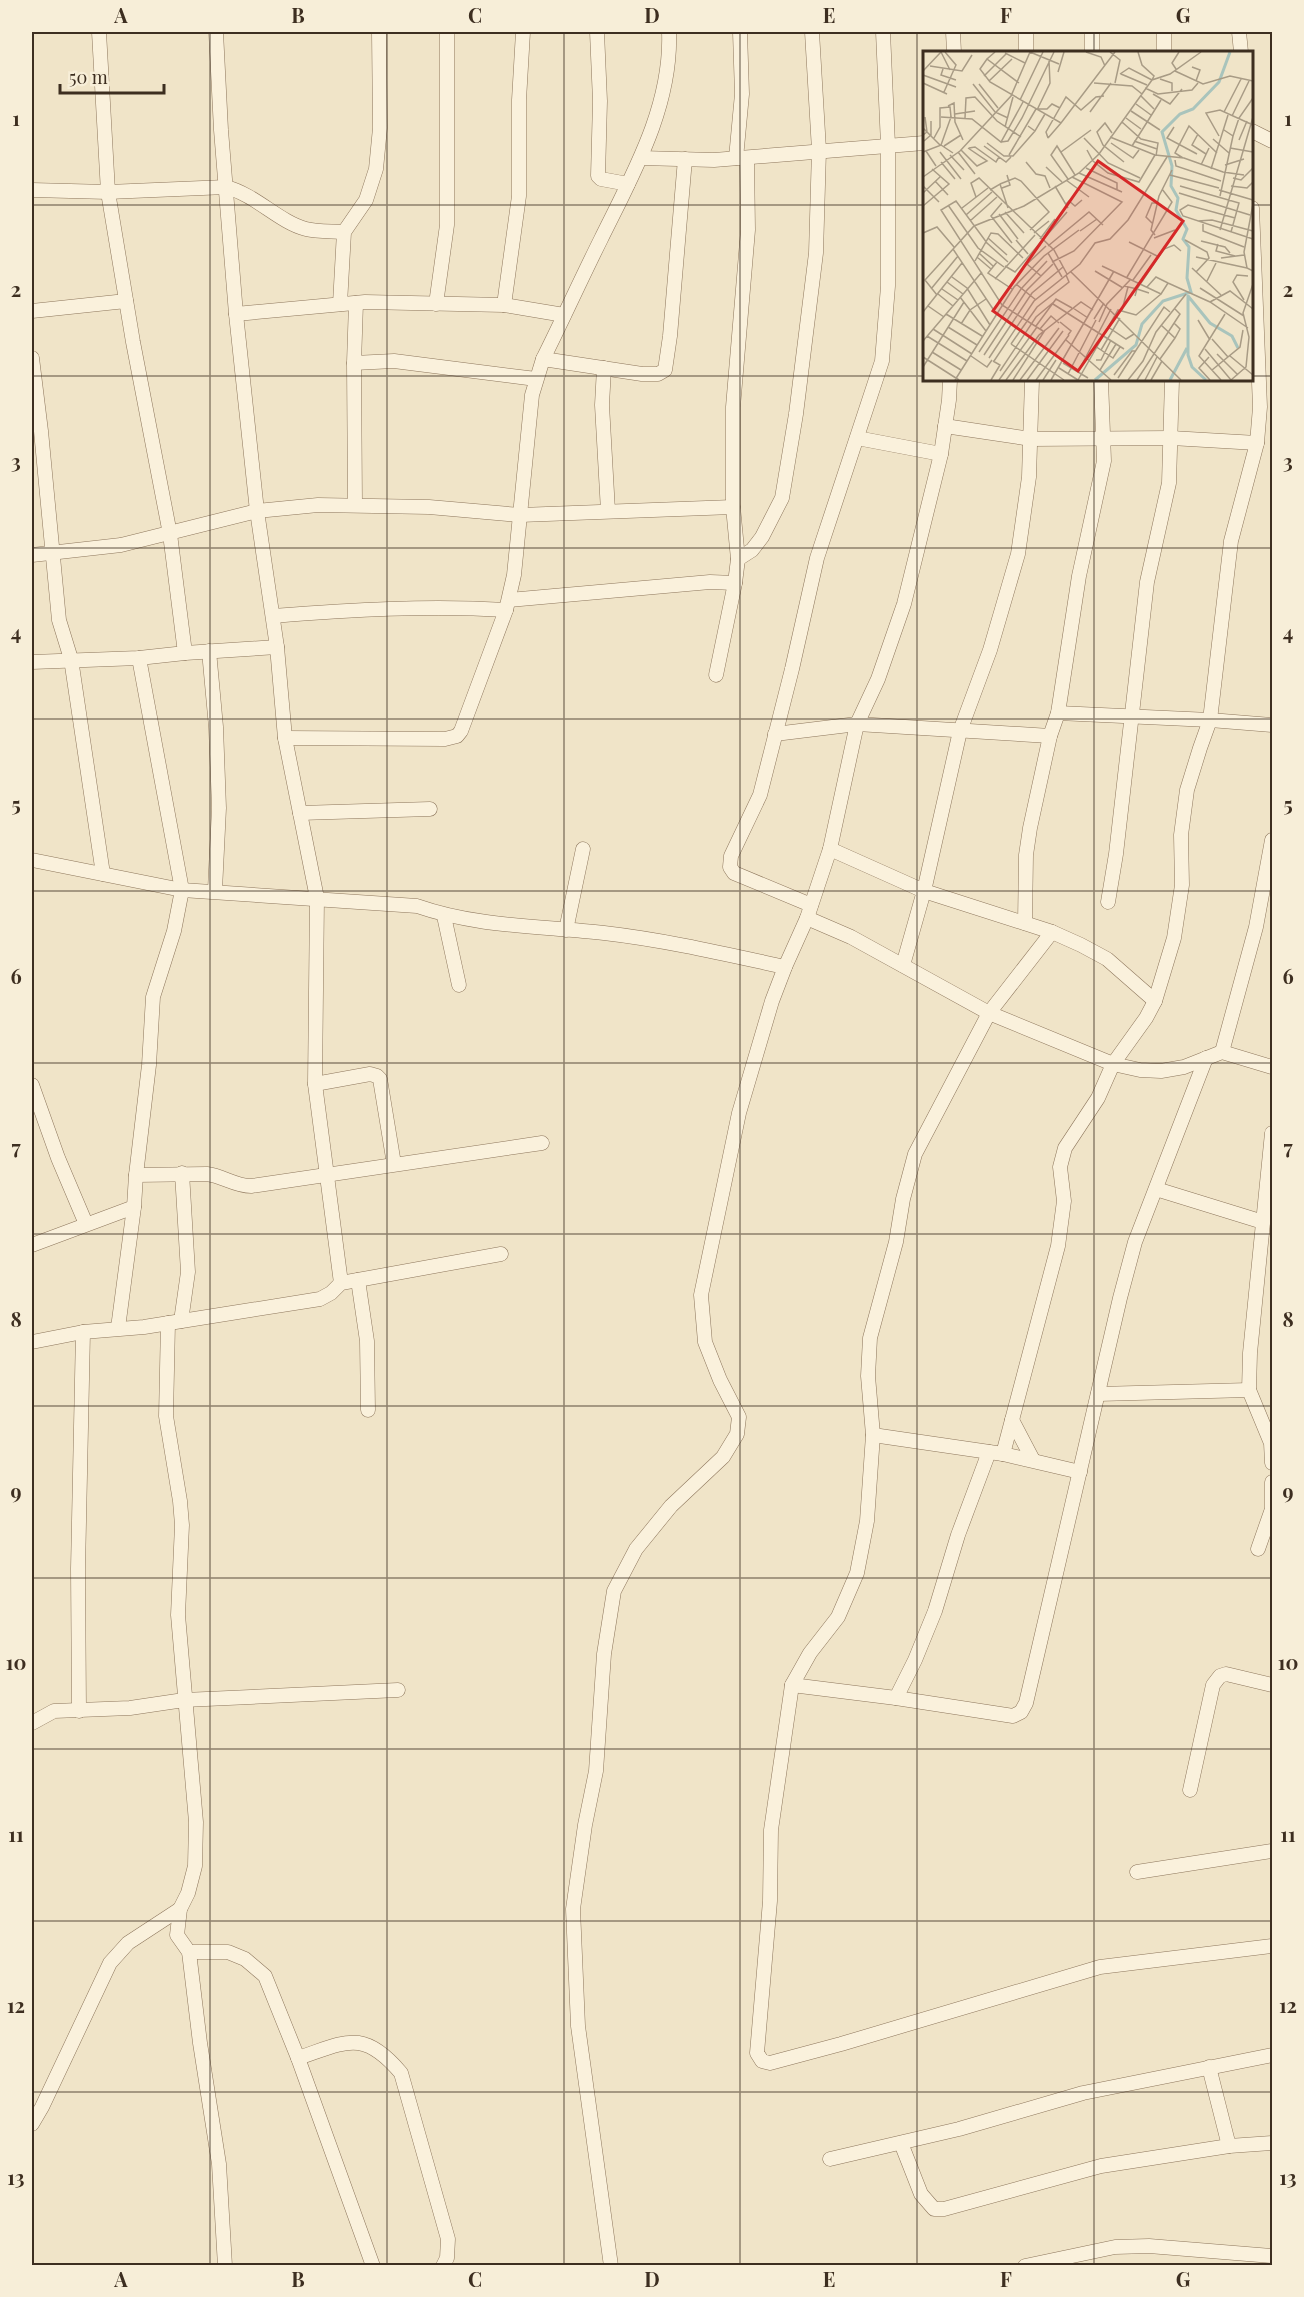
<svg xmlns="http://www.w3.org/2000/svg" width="1304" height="2297" font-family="'Playfair Display',serif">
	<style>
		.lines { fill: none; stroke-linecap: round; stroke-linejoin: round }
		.street-casing { stroke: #8d765c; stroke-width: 15 }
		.street { stroke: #faf1dc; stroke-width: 14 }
		.grid { fill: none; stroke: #3d2e20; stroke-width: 1.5; stroke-opacity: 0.55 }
		.inset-river { fill: none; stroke: #a9c4bc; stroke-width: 3 }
		.inset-road { fill: none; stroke: #a89b85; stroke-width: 1.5 }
		.view { fill: #d62828; fill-opacity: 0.15; stroke: #d62828; stroke-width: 3 }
		.inset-edge { fill: none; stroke: #3d2e20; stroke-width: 3 }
		.neatline { fill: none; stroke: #3d2e20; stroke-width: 2 }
		.grid-label { font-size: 20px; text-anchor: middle; font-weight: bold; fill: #3d2e20 }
	</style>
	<rect width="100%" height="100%" fill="#f0e4c8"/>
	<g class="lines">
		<!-- street casing -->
		<g class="street-casing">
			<g id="street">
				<polyline points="99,32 108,192 133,342 170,534 185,653"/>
				<polyline points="216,32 221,130 236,314 257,511 277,647 285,738 317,898 315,1084 341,1283"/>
				<polyline points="597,32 600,101 598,176 601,179 628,184"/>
				<polyline points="953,32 954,52"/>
				<polyline points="1026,32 1026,52"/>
				<polyline points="1092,32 1092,52"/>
				<polyline points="1164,32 1164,52"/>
				<polyline points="1239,32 1241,52"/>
				<polyline points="1252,131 1272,141"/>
				<polyline points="641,158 714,160 924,143"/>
				<polyline points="736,158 742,94 740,32"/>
				<path d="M32,190L108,192L226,187C256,195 279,222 306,229C318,232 332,231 344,232"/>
				<polyline points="356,303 354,363 394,361 536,379"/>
				<polyline points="340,304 344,232 366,200 376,169 380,128 379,32"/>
				<polyline points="436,304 447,225 447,32"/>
				<polyline points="504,305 519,196 519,100 523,32"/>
				<polyline points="32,311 126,301"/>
				<polyline points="236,314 365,302 504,305 564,315"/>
				<polyline points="32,358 41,431 59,620 71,659 103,874"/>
				<polyline points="543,359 642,374 658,374 665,370 670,336 685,159"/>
				<polyline points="354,363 355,505"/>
				<polyline points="604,368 602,405 608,511"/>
				<polyline points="945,426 1031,439 1171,438 1257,443"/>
				<polyline points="857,438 941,454"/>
				<polyline points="32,555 121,545 257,511 318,505 429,507 520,515 733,507"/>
				<polyline points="738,559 752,550 762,537 782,498 796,414 816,253 819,150 812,32"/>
				<polyline points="509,600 710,582 735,583 738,559 733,507 733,407 748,230 747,158"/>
				<path d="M273,616C350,610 428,605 506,610"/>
				<polyline points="209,651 216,727 219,808 215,890"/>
				<polyline points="32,662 139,658 185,653 277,647"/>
				<polyline points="716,675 735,583"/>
				<polyline points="1058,713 1210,720 1272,725"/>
				<polyline points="775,734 857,724 1050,736"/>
				<path d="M285,738L445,739L457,736L461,731L506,610L514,575L532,395L543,359C563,319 581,279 601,239C633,174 672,106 669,32"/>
				<polyline points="300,813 430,809"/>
				<polyline points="830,849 924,891 1052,932 1081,945 1107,959 1155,1001"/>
				<path d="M32,860L182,890L417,906C477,927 541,926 604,933C665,940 725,954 785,967"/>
				<polyline points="1108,902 1116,854 1147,582 1169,483 1172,380"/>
				<polyline points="811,905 734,873 730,867 731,856 760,795 792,669 817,558 882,361 888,286 888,145 883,32"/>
				<polyline points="444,916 459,985"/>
				<polyline points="807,918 851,937 989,1013 1113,1064 1140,1070 1161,1071 1184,1067 1222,1052 1272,1067"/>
				<polyline points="1025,923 1026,855 1030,828 1050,736 1058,713 1079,576 1104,461 1101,380"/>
				<polyline points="566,930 583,849"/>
				<polyline points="1052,932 989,1013 915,1154 903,1199 896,1242 870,1338 868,1376 873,1435 867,1521 857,1573 838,1617 810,1653 792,1685 771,1830 770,1901 757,2053 762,2061 770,2063 841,2044 1100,1967 1272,1946"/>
				<polyline points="903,965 924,891 960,731 990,650 1018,554 1029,477 1032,380"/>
				<polyline points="1222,1052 1256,927 1272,840"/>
				<polyline points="315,1084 370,1074 377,1076 380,1079 394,1164"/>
				<polyline points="32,1085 58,1158 86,1224"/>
				<polyline points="1272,1133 1250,1353 1249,1390 1271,1443 1272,1463"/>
				<path d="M136,1175L207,1174C223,1176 235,1186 251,1186L542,1143"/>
				<polyline points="1156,1189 1263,1222"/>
				<polyline points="32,1245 134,1207"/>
				<polyline points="358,1280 367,1341 368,1410"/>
				<polyline points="181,1321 188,1272 182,1173"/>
				<polyline points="168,1323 166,1416 180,1501 182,1525 178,1615 196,1822 195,1866 188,1893 180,1909 177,1935 189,1952 200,2043 219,2164 225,2266"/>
				<polyline points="118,1328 134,1207 136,1175 149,1065 153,997 174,931 182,890 139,658"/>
				<polyline points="32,1342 83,1332 144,1327 320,1299 331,1293 341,1283 501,1254"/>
				<polyline points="1098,1394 1249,1390"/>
				<polyline points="1012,1420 1033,1460"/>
				<polyline points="873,1435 1003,1454 1080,1472"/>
				<polyline points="1003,1454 1058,1246 1064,1201 1060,1167 1065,1148 1098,1098 1113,1064 1146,1018 1155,1001 1174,938 1182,885 1181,835 1187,790 1200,748 1210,720 1231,541 1257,443 1260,407 1252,208"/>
				<polyline points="1258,1549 1272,1509 1272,1482"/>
				<polyline points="792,1685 896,1698 1013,1716 1021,1712 1026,1703 1120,1298 1135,1242 1206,1058"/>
				<polyline points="896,1698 915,1660 935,1611 958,1535 989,1452"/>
				<polyline points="79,1711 78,1569 83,1332"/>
				<polyline points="32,1723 54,1711 130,1708 184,1700 398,1690"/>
				<polyline points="1190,1790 1213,1685 1220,1676 1226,1674 1272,1685"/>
				<polyline points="1137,1872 1272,1851"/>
				<polyline points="189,1952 228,1952 245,1959 265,1976 298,2058 373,2266"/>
				<path d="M298,2058C346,2042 363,2028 401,2073L448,2239L447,2258L443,2266"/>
				<polyline points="1209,2067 1229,2146"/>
				<polyline points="32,2124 42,2107 110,1963 128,1943 180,1909"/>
				<polyline points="901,2143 921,2194 934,2209 944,2209 1101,2166 1229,2146 1272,2143"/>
				<polyline points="830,2159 959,2129 1083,2093 1272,2055"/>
				<polyline points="611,2266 578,2026 573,1909 585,1825 596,1771 604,1654 614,1591 636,1549 671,1506 723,1457 737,1434 739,1417 720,1380 705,1342 701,1295 739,1113 772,1001 785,967 807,918 830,849 857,724 878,679 904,604 941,454 949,400 950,380"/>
				<polyline points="1025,2266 1115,2247 1149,2246 1272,2256"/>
			</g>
		</g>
		<!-- street -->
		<use href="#street" class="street"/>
	</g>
	<!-- grid -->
	<path class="grid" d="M210,32V2266M387,32V2266M564,32V2266M740,32V2266M917,32V2266M1094,32V52M32,205H924M1252,205H1272M32,376H924M1252,376H1272M1094,380V2266M32,548H1272M32,719H1272M32,891H1272M32,1063H1272M32,1234H1272M32,1406H1272M32,1578H1272M32,1749H1272M32,1921H1272M32,2092H1272"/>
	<!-- overview -->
	<g transform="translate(923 51)">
		<rect width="330" height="330" fill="#f0e4c8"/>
		<path class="inset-river" d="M265,244V304L269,316L283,329M265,245L287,272L309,285L315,297M172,329L213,294L219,273L240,250L268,241L264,227L266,196L260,188L264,178L253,159L255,147L248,135L249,115L239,81L257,63L270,58L296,31L307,1M247,329L264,297"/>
		<path class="inset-road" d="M18,1L27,19M72,1L64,8L96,32M107,1L136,13M163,1L178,6L182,15M187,1L197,9L192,32M215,1L219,14L231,25L229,29M82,2L102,12M64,8L57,18L67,31L138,72L192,1M7,15L39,20L49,4M269,16L277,19L273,30M20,18L18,24L33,29M253,18L249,12L256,1M0,20L18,1M252,20L280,33L307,25L330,30M135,21L141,1M197,23L206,17L229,29M198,23L224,34M0,24L33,36M61,25L83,3M237,28L249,32V40M66,30L89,8M0,32L24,43M171,32L209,35L219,43M50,33L72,61L85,67M56,33L75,57M222,37L235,43L269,39L275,32M21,41L33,14L22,1M230,43L247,53L259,38M218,45L231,58M97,49L120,1M213,53L228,64M25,55L31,52L32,71L40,89M115,58H124L129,53L137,57M114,59L127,32L126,10M208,60L237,79M167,61L188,32M301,61L318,28M32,63L52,60M309,65L326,30M18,66L49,68L78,91L100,51M42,67L43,47L52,46L74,70L98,86M203,67L218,78M199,71L218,88L235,92L233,105M105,75L112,80L122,63M82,76L90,46M251,76L244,87L274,103M0,77L17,94M189,82L182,72L174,81L180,94L201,111M275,83L269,94L283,103M0,84L4,81L2,66M296,85L283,62L297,59L330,74M310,85L316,67L330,47M187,86L232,104L261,107L300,121L321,124M11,87L17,76V57L27,56L28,66L18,94M125,87L123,81L143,46L158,59L173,46L181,45M125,87L138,72M161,87L185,112L217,127M290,88L306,102M316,89L324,70M1,90L8,84V70M211,90L234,98M78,91L85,90L99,67L131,1M64,92L81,105H90L112,80M188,92L210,107L216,99M21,95L38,84M61,95L83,111L88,106M209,95L238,49M46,97L52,96L73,111L76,106M307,97L330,101M38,99L54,115L64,110L45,97M164,99L170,110L185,122L216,131L232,104M3,100L13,115M0,101L18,94L30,102M17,101L38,128M35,101L52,123M138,101L168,79M27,104L41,119M86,104L113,58M260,107L252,102L266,75L294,102M252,109L253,115L298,130M18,111L32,128M103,111L113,123L122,125L127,137M278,114L286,97M302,114L321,108M123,116L139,131M163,117L194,132V139M288,118L305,64M156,122L199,141M247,124L296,137M0,126L37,100L88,45L107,1M310,127L318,129L330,117M145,128L128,104L134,95L152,124M143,129L166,146M12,130L25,144M77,133L92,127L98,130L126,161L107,179M0,135L16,151M132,135L145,157M257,135L316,152L308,181M308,135L324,137L330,131M79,137L87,134L84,124M67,139L77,133L85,157M296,139L330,149M0,142L18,125M256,142L327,164M297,145L310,85L301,79M53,146L48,132L56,127L131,199L144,223M79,152L68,165L89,192M143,153L146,150L152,155L159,149M330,153L321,201L324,217L330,220M25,154L55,197L81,216M0,155L26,133L9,118M39,157L65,137M82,161L101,182M76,163L95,188M43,164L69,141M312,167L265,154L257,159L260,165L330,188M47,170L74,146M275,170L289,169L330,180M229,172L223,166L229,152H235M280,173V180L321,196M297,179L330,66M157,180L174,168M0,182L14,176L31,196M111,182L126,170M232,184L228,179L236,145L249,119M65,187L84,204M231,187L252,179M117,188L132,168M93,189L105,203M262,189L284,201L286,207L273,221M278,190L302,196L307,202M206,191L234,205M295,193L293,200L312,205M125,195L166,161L180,174M30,198L74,264M56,202L70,215M125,202L139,226M54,206L68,218M273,206L324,217M298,207L321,204M52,210L68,182L75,183L100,207M74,211L65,222L89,238M85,211L64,192L33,150L18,159L79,254L120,280M129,211L151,200L199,151L149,126M82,215L92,221L144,161M179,215L238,243L245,232L287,251L325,277M269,217L298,244M172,220L200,237M148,221L258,329M118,225L104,213L123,195M29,226L44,237L67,274M204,226L249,151L239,138M72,228L112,184M210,229L228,204M284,230L293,212M24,231L40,243M93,233L113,249M201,235L214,238L241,198L251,194L258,200M224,236L233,226L245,232M277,237L321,265M8,238L35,205M19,238L35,249M15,243L30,255M14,244L2,229L51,175L101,155L156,122L176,103L229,29L247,23L278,1M212,245L214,238L226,242M37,246L63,280M321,249L310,231L314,224L325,225M287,251L307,240L330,258M130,253L201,298M5,255L21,266M150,257L165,267M199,259L205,236M0,261L39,212M23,263L59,285M171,268L181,252M275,269L287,289M137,271L148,280L145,284M176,271L184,253L208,228M38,273L47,259L63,248M238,274L252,287L257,278L251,272M113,275L133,248L149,257M25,276L54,294M185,276L203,288L211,283M10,278L49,303M117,278L128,265L136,272M4,285L44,310M289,288L305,306M143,289L188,329M0,290L59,221M88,293L114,256L146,231L143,224M88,293L141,329M172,295L190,307L197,296M282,298L308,329M178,299L197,267M9,301L38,319M56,301L98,238L124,210M294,303L315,324M61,304L104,239L130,213M48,305L64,316L69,309M307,305L330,324M0,306L36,329M286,306L276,317L287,329M66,307L109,242L140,216M237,308L252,287M173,309H178L188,289M71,310L111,250L157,213L172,192L187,188L205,169L244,106M140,312L165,327M0,316L41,251M136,317L155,329M177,319L193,293M289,319L317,296L320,279M77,320L113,266L132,250M155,321L188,258M145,323L173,269M191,324L209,300H213M195,327L241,256L247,261M32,329L91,236L121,205L156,179M68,329L77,314L70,310M76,329L114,276M83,329L116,284L158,251L170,259M90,329L122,279M97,329L136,277M104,329L140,280M113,329L146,284M120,329L133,309M128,329L191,220M155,329L195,259L213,264L238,243M205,329L220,310L233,281L263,243M214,329L257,263L251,257M222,329L234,306M228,329L239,310M298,329L276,305L302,263M308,329L323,316L326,286L320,262L330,233"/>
		<path class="view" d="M175,110L260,170L155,320L70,260Z"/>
		<rect width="330" height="330" class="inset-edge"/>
	</g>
	<!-- border -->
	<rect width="1304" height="2297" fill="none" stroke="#f7eed8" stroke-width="66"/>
	<!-- scale -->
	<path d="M60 84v9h104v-9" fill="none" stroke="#3d2e20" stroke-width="3"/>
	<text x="69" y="84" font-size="18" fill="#3d2e20" stroke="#f7eed8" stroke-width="4.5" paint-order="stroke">50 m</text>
	<rect x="33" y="33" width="1238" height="2231" class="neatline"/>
	<g class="grid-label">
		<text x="121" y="23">A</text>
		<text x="298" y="23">B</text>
		<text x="475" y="23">C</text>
		<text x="652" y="23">D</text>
		<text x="829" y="23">E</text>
		<text x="1006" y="23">F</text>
		<text x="1183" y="23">G</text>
		<text x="16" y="126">1</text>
		<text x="1288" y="126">1</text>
		<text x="16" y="297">2</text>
		<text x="1288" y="297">2</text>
		<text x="16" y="469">3</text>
		<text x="1288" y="469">3</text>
		<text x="16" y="640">4</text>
		<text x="1288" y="640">4</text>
		<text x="16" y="812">5</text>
		<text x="1288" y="812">5</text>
		<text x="16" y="984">6</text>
		<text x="1288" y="984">6</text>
		<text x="16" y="1155">7</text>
		<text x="1288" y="1155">7</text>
		<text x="16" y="1327">8</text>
		<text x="1288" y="1327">8</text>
		<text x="16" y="1499">9</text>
		<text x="1288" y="1499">9</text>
		<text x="16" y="1670">10</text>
		<text x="1288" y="1670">10</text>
		<text x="16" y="1842">11</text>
		<text x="1288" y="1842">11</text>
		<text x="16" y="2013">12</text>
		<text x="1288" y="2013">12</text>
		<text x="16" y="2185">13</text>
		<text x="1288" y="2185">13</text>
		<text x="121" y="2287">A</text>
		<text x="298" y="2287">B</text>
		<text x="475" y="2287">C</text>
		<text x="652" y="2287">D</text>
		<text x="829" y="2287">E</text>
		<text x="1006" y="2287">F</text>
		<text x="1183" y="2287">G</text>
	</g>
</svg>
